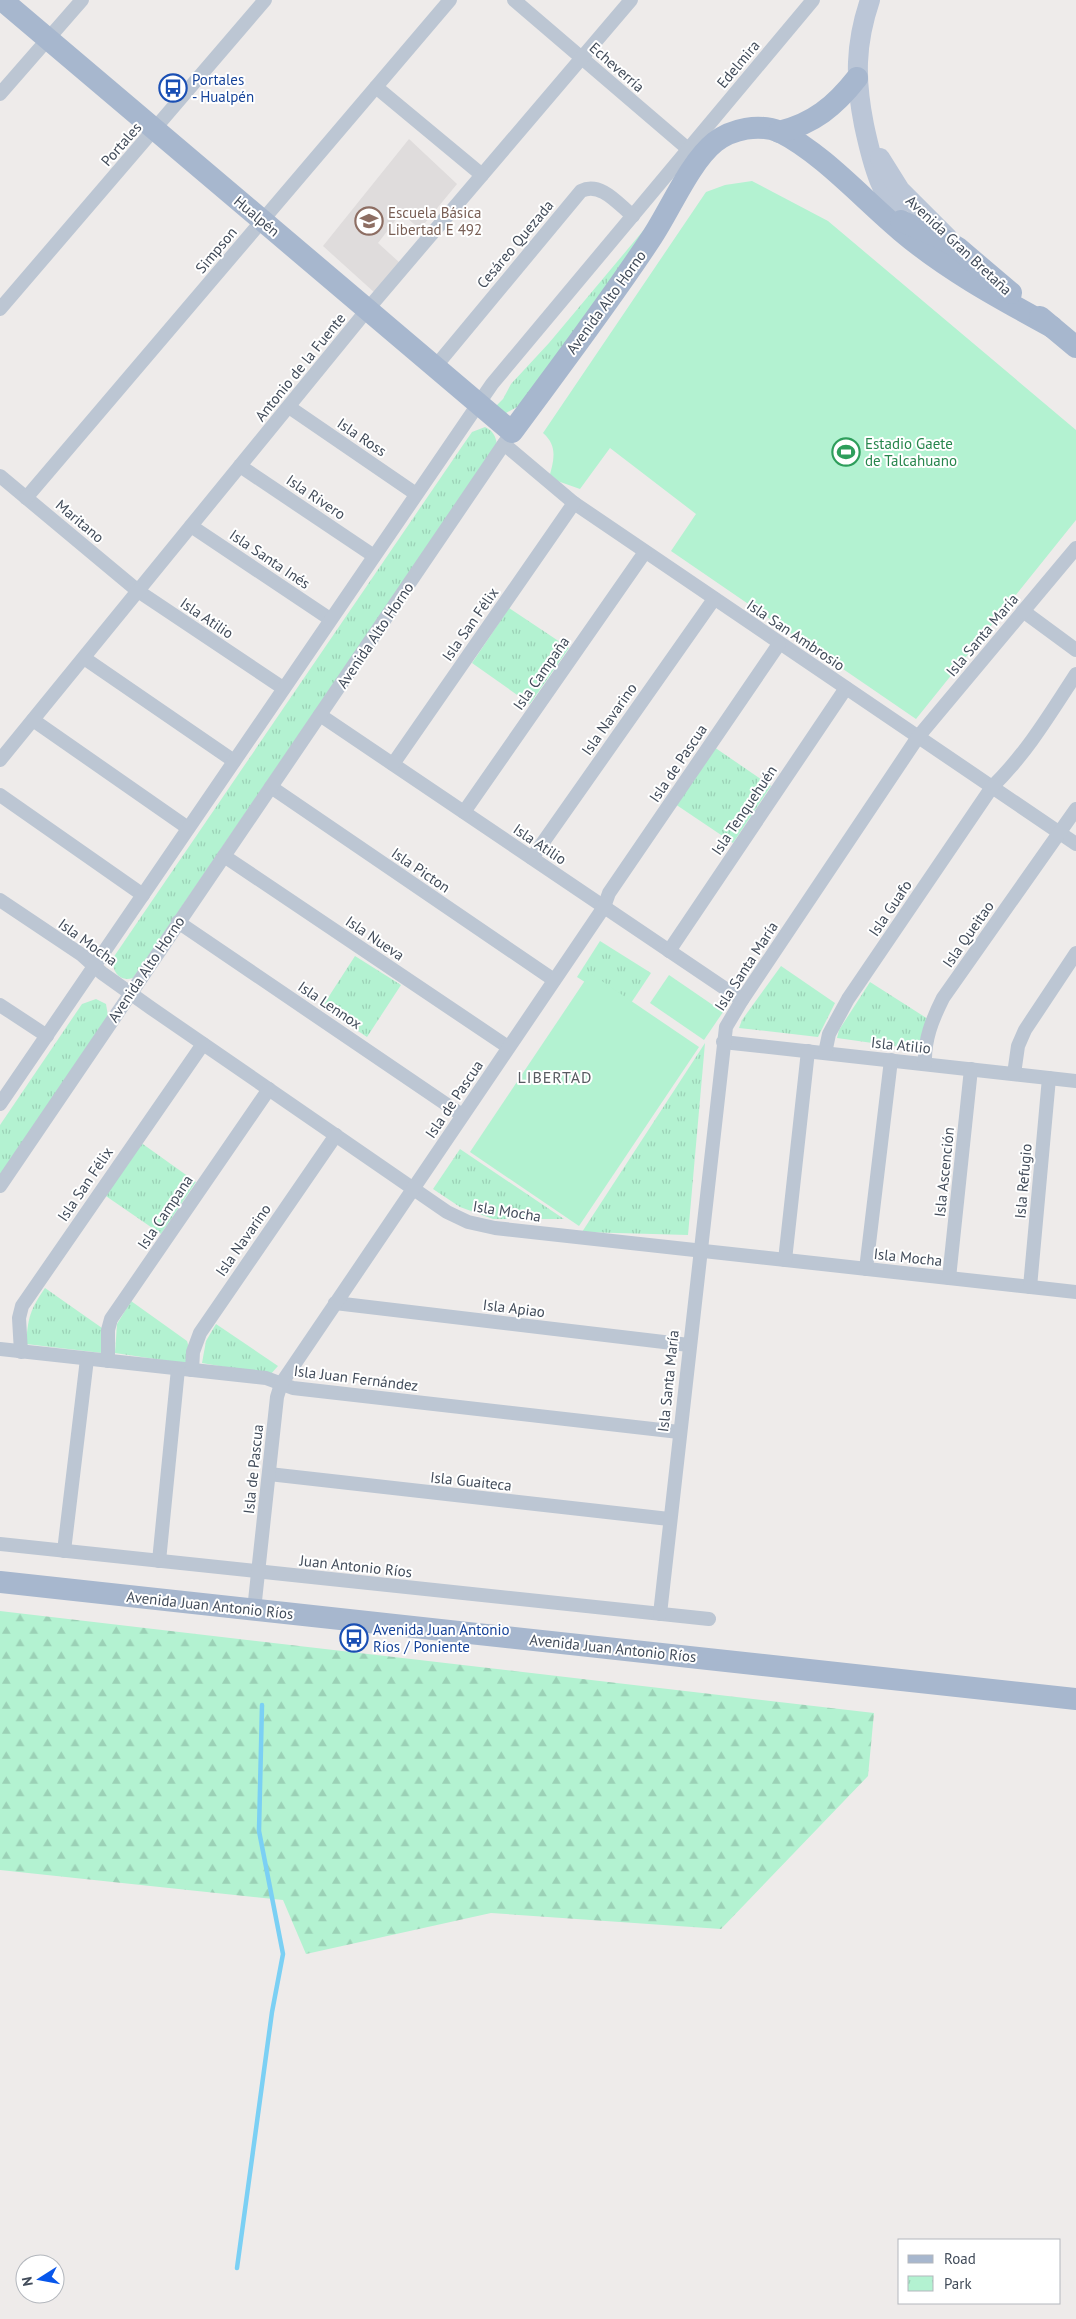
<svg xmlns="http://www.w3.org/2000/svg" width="1076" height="2319" font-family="'PT Sans',sans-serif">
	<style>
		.education { fill: #dfdcdc }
		.forest { fill: url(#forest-firs) }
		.park { fill: url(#park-tufts) }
		.garden { fill: #b3f2d1 }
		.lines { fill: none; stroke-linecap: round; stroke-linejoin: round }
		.stream { stroke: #7bd0f4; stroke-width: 4.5 }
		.minor { stroke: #bcc6d3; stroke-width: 14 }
		.secondary { stroke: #bbc6d7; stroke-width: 20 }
		.primary { stroke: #a7b7ce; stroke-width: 22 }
		.labels { text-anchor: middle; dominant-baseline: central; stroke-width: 4; stroke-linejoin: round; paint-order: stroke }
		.street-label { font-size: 15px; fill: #424c5a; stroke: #fff }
		.transit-label { font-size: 15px; fill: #164399; stroke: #fff; text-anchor: start }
		.education-label { font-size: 15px; fill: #785e54; stroke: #fff; text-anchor: start }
		.leisure-label { font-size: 15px; fill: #27864d; stroke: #fff; text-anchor: start }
		.neighbourhood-label { font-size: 16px; letter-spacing: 1px; fill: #575b61; stroke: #fff }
	</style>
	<defs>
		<pattern id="forest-firs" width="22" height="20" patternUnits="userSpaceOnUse" patternTransform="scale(1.25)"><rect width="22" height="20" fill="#b3f2d1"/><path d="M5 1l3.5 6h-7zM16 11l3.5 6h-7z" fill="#9bd1b6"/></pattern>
		<pattern id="park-tufts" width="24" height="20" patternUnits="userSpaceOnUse" patternTransform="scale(1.25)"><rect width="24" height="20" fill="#b3f2d1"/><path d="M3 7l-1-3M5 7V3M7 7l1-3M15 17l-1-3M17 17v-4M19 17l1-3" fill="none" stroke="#9bd1b6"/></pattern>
	</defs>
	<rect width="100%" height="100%" fill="#eeebea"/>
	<!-- education -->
	<polygon class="education" points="409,139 457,184 420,229 401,213 378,243 400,263 375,293 323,246"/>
	<!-- forest -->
	<polygon class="forest" points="0,1611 874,1713 868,1776 721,1929 491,1913 306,1954 283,1900 0,1870"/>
	<!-- park -->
	<g class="park">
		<polygon points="658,213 526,402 506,413 490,412 503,399 511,384 549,343"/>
		<path d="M485,427C493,431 495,435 497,444L133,978C119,982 112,972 113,958L463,445L472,432Z"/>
		<polygon points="509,608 569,648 530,704 472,663"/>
		<polygon points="714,747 771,786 733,843 675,804"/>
		<polygon points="600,941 651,973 627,1009 577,977"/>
		<polygon points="355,956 401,985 367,1037 322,1007"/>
		<polygon points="781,966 835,1003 818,1037 739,1028 742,1020"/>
		<polygon points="870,982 928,1019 922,1050 837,1038 839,1030"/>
		<polygon points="96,999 106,1004 108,1016 0,1178 0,1125 82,1004"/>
		<polygon points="705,1043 688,1235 582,1232"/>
		<polygon points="140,1142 196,1182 161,1234 103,1194"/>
		<polygon points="460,1149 564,1219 493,1219 460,1207 433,1189"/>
		<path d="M45,1288L102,1328V1353L26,1344C28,1317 30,1310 45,1288Z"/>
		<polygon points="131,1301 187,1341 190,1351 188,1364 115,1353 117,1324"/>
		<polygon points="216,1324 278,1366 270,1375 202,1363 206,1341"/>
	</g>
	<!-- garden -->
	<g class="garden">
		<path d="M752,181L828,221L1076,430V520L916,719L671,551L696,514L610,448L580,489L549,478C554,460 558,446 543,433L706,192L725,185Z"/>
		<polygon points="590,973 699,1047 579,1226 470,1152"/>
		<polygon points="669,975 723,1012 704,1040 650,1003"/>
	</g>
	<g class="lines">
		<!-- stream -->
		<polyline class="stream" points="237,2268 272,2012 283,1954 259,1831 262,1705"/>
		<!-- minor -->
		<g class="minor">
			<polyline points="514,0 695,155"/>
			<polyline points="376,87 482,175"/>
			<polyline points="0,94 82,0"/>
			<polyline points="0,309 265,0"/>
			<path d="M435,367L581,191C601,181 619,205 633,216"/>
			<polyline points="289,407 416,494"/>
			<polyline points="504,444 574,503 1076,844"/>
			<polyline points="240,466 374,556"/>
			<polyline points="0,476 138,591 283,688"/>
			<polyline points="26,498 450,0"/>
			<polyline points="191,526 330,619"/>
			<polyline points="1023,611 1076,650"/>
			<polyline points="84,658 234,761"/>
			<polyline points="320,715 742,1000"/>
			<polyline points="33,720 188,828"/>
			<polyline points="0,760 367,310 631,0"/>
			<polyline points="393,764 574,503"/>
			<polyline points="271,787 554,980"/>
			<polyline points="0,795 143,895"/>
			<polyline points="464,812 645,552"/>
			<polyline points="224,856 508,1047"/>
			<polyline points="532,858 714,599"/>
			<polyline points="0,900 82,955 102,973 151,1008 447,1212 468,1222 495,1228 1076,1292"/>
			<polyline points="178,922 462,1115"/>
			<polyline points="669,951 846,688"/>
			<polyline points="0,1005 47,1036"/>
			<polyline points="723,1042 1076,1081"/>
			<path d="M825,1053L829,1034L848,999L992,787C1026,754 1050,714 1076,674"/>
			<path d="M925,1064C924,1040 932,1020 943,998L1076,809"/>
			<polyline points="1014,1074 1018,1046 1025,1030 1076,953"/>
			<polyline points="0,1104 492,384 813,0"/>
			<polyline points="0,1186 512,432"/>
			<polyline points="785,1260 808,1051"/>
			<polyline points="866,1269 891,1060"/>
			<polyline points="949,1278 971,1069"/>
			<polyline points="1030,1287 1049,1078"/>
			<polyline points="335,1303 689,1345"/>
			<polyline points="0,1349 266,1378 293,1388 679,1432"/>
			<polyline points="21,1352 19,1318 22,1306 203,1044"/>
			<polyline points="108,1361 108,1330 111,1319 269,1089"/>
			<polyline points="192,1370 193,1352 200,1333 336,1135"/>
			<polyline points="269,1474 669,1519"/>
			<polyline points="0,1544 709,1619"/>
			<polyline points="64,1551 87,1359"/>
			<polyline points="159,1561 178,1369"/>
			<polyline points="254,1610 277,1397 281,1384 604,907 609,893 779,644"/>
			<polyline points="660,1614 726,1027 742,1000 918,737 1076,548"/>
		</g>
		<!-- secondary -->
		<g class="secondary">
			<path d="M870,0C855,44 855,80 864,125C873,167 881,196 909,230"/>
			<polyline points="880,158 900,190 948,238"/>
		</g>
		<!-- primary -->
		<g class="primary">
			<path d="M2,0L512,432C559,368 608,304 652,237C670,210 690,162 715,142C732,129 759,123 780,132C822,153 864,200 901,231C947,270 999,298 1052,327"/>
			<path d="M779,132C813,124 835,106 857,78"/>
			<polyline points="901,221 941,238 958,248 1011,293"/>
			<polyline points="1040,317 1076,347"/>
			<polyline points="0,1582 1076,1699"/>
		</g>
	</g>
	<!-- icons -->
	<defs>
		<g id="bus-ring" transform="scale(1.4375)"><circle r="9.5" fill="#fff" stroke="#1a4fb4" stroke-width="1.5"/><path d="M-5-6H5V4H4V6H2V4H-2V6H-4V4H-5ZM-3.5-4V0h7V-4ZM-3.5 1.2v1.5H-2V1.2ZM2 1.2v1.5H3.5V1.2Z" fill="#1a4fb4"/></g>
		<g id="school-ring" transform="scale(1.4375)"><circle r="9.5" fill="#fff" stroke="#8d6e63" stroke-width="1.5"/><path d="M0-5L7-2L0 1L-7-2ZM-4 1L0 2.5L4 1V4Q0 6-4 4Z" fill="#8d6e63"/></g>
		<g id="stadium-ring" transform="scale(1.4375)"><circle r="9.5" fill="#fff" stroke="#2e9e5b" stroke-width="1.5"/><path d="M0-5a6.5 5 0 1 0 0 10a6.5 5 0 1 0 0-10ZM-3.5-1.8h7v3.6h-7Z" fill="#2e9e5b"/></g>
	</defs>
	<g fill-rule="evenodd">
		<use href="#bus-ring" x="173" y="88"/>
		<use href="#school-ring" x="369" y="221"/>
		<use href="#stadium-ring" x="846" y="452"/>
		<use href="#bus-ring" x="354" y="1638"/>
	</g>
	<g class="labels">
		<!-- street labels -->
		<g class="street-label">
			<text transform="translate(738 64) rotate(-50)">Edelmira</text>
			<text transform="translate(617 67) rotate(41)">Echeverría</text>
			<text transform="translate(121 144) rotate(-49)">Portales</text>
			<text transform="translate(257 216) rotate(40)">Hualpén</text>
			<text transform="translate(515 244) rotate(-50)">Cesáreo Quezada</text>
			<text transform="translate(959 245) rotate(43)">Avenida Gran Bretaña</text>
			<text transform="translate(216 250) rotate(-50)">Simpson</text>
			<text transform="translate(606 302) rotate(-54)">Avenida Alto Horno</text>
			<text transform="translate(300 367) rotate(-51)">Antonio de la Fuente</text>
			<text transform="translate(362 437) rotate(34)">Isla Ross</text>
			<text transform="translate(316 497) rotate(34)">Isla Rivero</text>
			<text transform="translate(80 521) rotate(40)">Maritano</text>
			<text transform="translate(270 559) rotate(34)">Isla Santa Inés</text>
			<text transform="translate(207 618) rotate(34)">Isla Atilio</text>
			<text transform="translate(470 624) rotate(-55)">Isla San Félix</text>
			<text transform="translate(375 635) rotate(-56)">Avenida Alto Horno</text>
			<text transform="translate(796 635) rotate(34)">Isla San Ambrosio</text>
			<text transform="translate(982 635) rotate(-50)">Isla Santa María</text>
			<text transform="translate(541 673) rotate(-55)">Isla Campaña</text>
			<text transform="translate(609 719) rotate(-55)">Isla Navarino</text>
			<text transform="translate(678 763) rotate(-56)">Isla de Pascua</text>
			<text transform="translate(744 810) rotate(-56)">Isla Tenquehuén</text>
			<text transform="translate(540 844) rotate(34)">Isla Atilio</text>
			<text transform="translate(421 870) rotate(34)">Isla Picton</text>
			<text transform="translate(890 908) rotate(-56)">Isla Guafo</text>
			<text transform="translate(968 934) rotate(-55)">Isla Queitao</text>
			<text transform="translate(375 938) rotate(34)">Isla Nueva</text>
			<text transform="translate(88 942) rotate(36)">Isla Mocha</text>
			<text transform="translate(746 966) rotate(-57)">Isla Santa María</text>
			<text transform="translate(146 969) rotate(-56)">Avenida Alto Horno</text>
			<text transform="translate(330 1005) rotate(34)">Isla Lennox</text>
			<text transform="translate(901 1045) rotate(6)">Isla Atilio</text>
			<text transform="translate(454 1099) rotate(-56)">Isla de Pascua</text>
			<text transform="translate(944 1172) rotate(-84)">Isla Ascención</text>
			<text transform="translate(1023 1181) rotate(-85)">Isla Refugio</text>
			<text transform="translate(85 1184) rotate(-56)">Isla San Félix</text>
			<text transform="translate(507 1211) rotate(9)">Isla Mocha</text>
			<text transform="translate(165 1212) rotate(-56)">Isla Campana</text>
			<text transform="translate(243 1240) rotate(-55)">Isla Navarino</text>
			<text transform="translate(908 1257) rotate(6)">Isla Mocha</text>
			<text transform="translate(514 1308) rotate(7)">Isla Apiao</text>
			<text transform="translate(356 1378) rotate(7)">Isla Juan Fernández</text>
			<text transform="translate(668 1381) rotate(-84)">Isla Santa María</text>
			<text transform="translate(253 1469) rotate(-84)">Isla de Pascua</text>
			<text transform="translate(471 1481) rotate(6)">Isla Guaiteca</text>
			<text transform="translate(356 1566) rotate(6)">Juan Antonio Ríos</text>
			<text transform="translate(210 1605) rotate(6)">Avenida Juan Antonio Ríos</text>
			<text transform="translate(613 1648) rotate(6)">Avenida Juan Antonio Ríos</text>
		</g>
		<!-- transit labels -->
		<g class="transit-label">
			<text x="192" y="79">Portales<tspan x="192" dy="17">- Hualpén</tspan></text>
			<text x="373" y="1629">Avenida Juan Antonio<tspan x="373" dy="17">Ríos / Poniente</tspan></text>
		</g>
		<!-- education labels -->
		<g class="education-label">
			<text x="388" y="212">Escuela Básica<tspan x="388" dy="17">Libertad E 492</tspan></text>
		</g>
		<!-- leisure labels -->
		<g class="leisure-label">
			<text x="865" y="443">Estadio Gaete<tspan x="865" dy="17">de Talcahuano</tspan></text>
		</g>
		<!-- neighbourhood labels -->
		<g class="neighbourhood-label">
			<text x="555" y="1077">LIBERTAD</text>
		</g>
	</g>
	<!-- legend -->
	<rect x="898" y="2239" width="162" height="65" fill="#ffffff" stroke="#b3b7bd"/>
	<rect x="908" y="2255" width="25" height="8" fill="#a7b7ce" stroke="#b3b7bd"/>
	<text x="944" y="2264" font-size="15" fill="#424c5a">Road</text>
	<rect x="908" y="2276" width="25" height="15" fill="url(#park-tufts)" stroke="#b3b7bd"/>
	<text x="944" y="2289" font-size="15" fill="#424c5a">Park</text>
	<!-- north arrow -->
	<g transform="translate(40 2279) rotate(259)"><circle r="24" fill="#ffffff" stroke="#b3b7bd"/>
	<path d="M0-4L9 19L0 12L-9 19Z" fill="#0756eb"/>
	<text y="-8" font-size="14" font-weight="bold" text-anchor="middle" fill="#424c5a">N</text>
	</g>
</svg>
